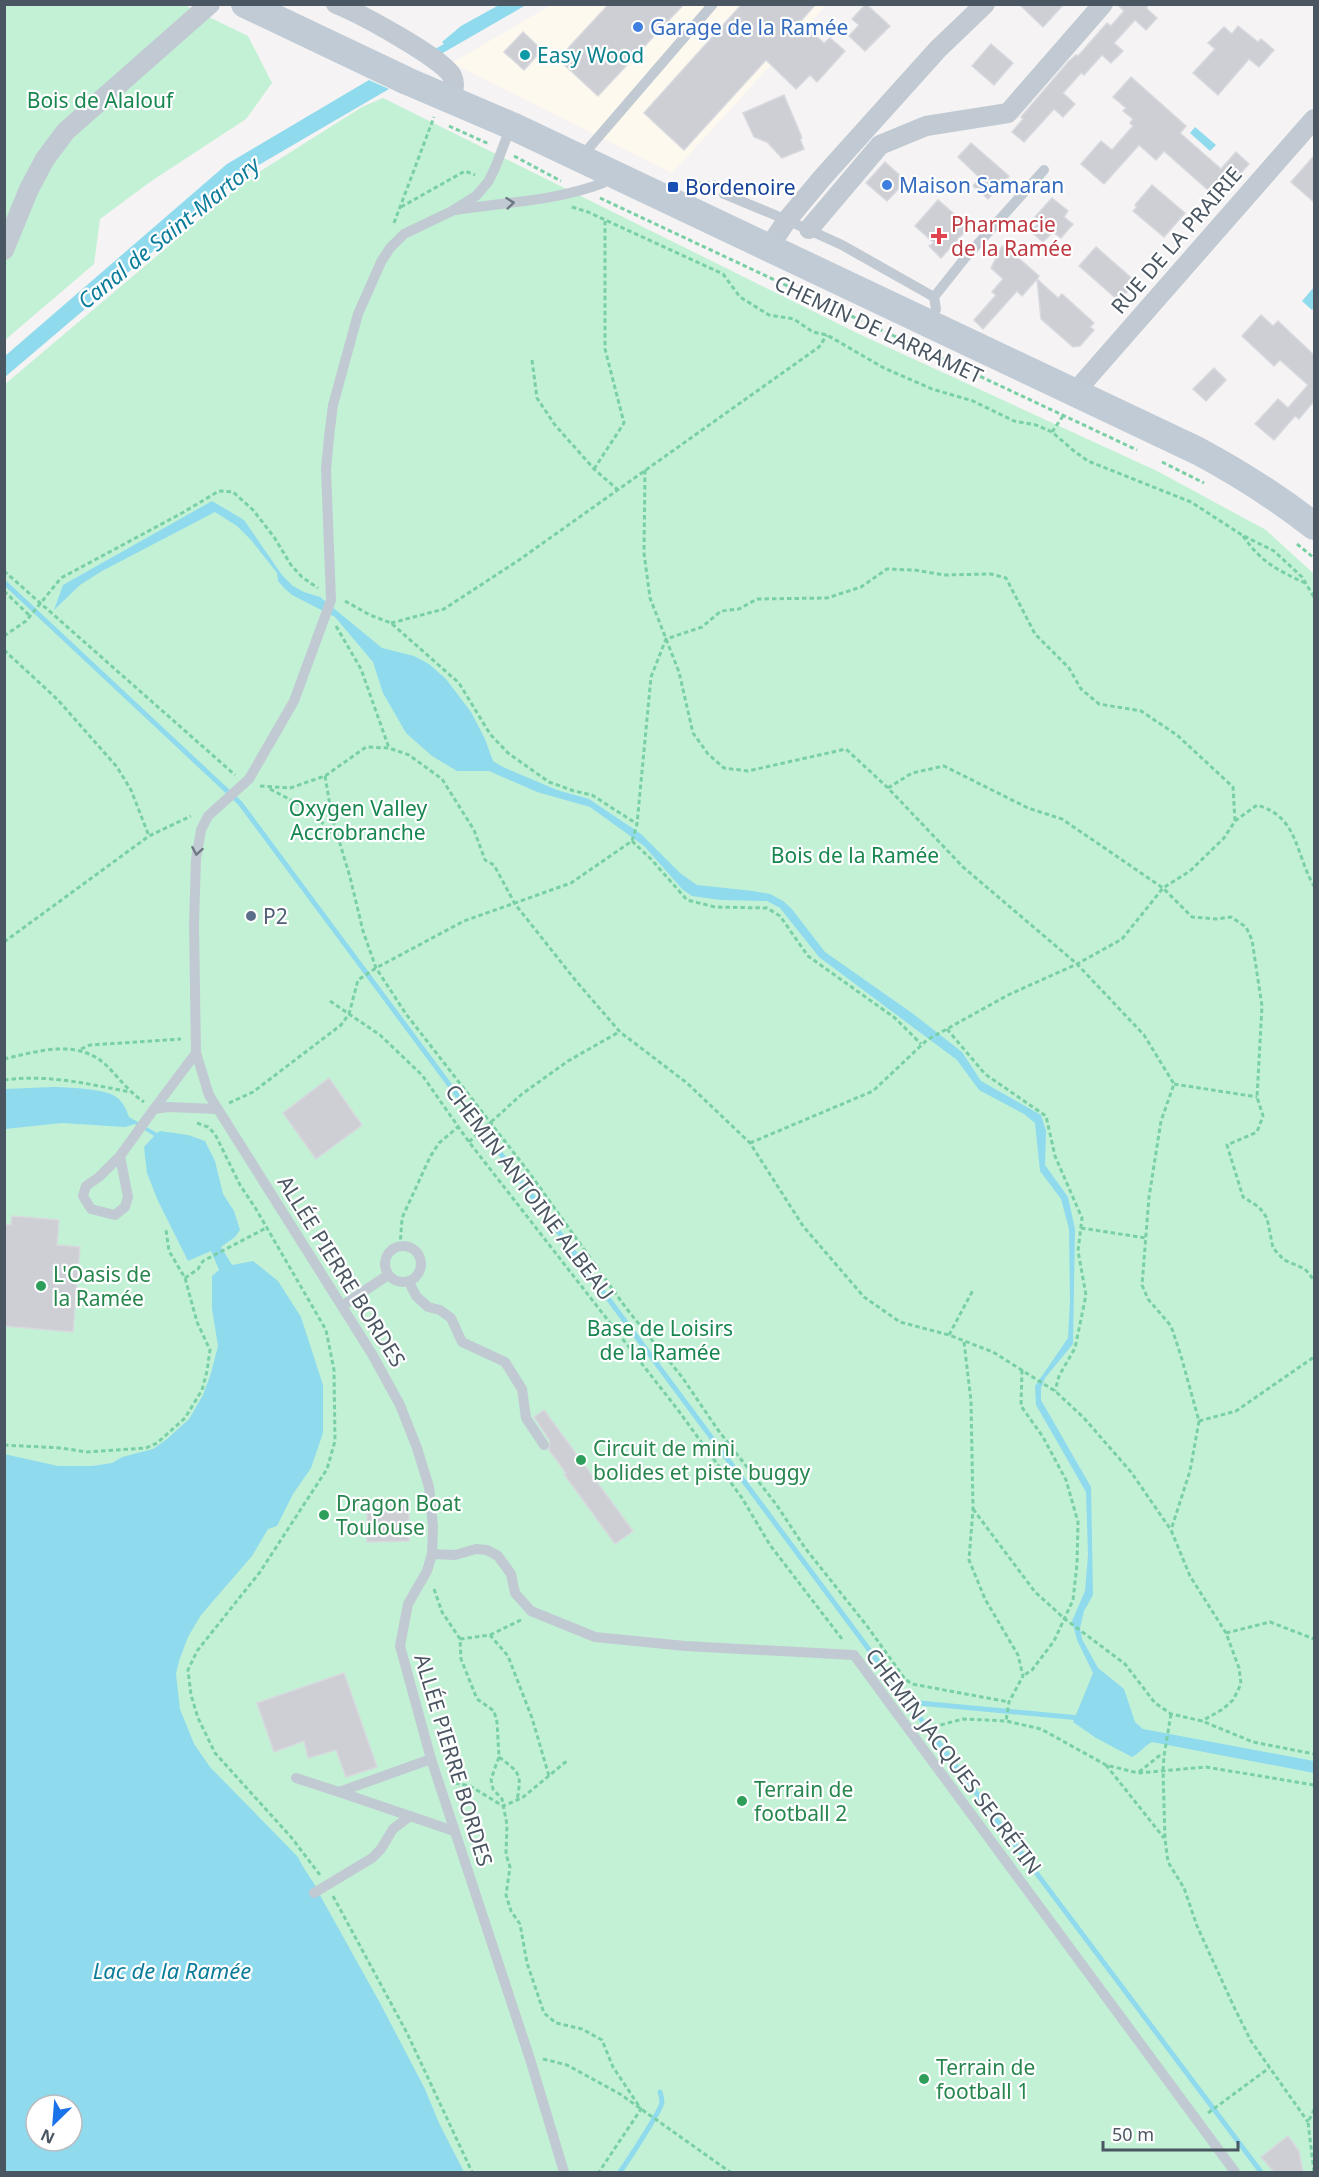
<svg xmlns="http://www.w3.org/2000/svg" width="1319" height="2177" font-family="'Noto Sans',sans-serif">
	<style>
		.commercial { fill: #fdf9ef }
		.green { fill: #c3f1d5; fill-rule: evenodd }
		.water { fill: #90daee; fill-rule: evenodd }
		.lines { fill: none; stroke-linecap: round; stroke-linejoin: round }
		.stream { stroke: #90daee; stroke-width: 5 }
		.building { fill: #cdcfd5; stroke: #d7d9de; stroke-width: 1.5 }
		.path { stroke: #7ad0a6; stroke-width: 3; stroke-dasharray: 4.5 3; stroke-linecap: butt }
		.service { stroke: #c1cad2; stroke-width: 10 }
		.minor { stroke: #c1cad2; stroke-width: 20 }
		.secondary { stroke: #c1cbd6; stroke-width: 28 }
		.oneway { stroke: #6e7983 }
		.shop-dot { fill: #3f7fe0; stroke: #fff; stroke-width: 2 }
		.culture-dot { fill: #0f9aa8; stroke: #fff; stroke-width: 2 }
		.transit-dot { fill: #1a4fb4; stroke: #fff; stroke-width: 2 }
		.health-dot { fill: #e0444e; stroke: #fff; stroke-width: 2 }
		.service-dot { fill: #5c6f8a; stroke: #fff; stroke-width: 2 }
		.leisure-dot { fill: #2e9e5b; stroke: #fff; stroke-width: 2 }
		.labels { text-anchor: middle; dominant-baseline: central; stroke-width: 4.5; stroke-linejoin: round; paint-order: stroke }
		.shop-label { font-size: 21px; fill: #366cbe; stroke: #fff; text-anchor: start }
		.culture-label { font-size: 21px; fill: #0d838f; stroke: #fff; text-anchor: start }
		.park-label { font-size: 21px; fill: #17864f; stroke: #fff }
		.transit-label { font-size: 21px; fill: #164399; stroke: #fff; text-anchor: start }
		.health-label { font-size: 21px; fill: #be3a42; stroke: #fff; text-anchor: start }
		.street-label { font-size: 21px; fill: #4a5661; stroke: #fff }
		.service-label { font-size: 21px; fill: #4e5e75; stroke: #fff; text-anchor: start }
		.leisure-label { font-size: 21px; fill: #27864d; stroke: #fff; text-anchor: start }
		.water-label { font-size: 22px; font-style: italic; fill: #0c7c9b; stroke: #fff }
	</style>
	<rect width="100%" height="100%" fill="#f5f3f3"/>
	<!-- commercial -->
	<polygon class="commercial" points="551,5 826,5 672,173 452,63"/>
	<!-- green -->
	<g class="green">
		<polygon points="5,5 184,5 248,36 272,83 246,119 150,182 100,219 94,264 5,340"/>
		<path d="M383,98L859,334L1157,471L1266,530L1314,574V2172H5L4,385L248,179L362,107ZM36,2105H72V2141H36Z"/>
	</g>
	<!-- water -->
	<g class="water">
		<polygon points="499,5 526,5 441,54 435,49 444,44 442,42 461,26"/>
		<polygon points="369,80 389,89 245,173 5,377 5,356 227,164"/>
		<polygon points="1195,127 1216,145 1210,151 1190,133"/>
		<polygon points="1314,287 1314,307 1312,310 1302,301"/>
		<path d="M212,501L244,520L282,575L293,586L304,592L320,597L382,648L414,656L429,664L446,679L471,712L485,739L493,761L503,767L557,790L589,799L641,834L680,873L697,885L753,891L770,894L783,901L791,908L825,952L912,1013L962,1052L981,1081L1041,1115L1046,1131L1045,1165L1068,1197L1075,1229L1073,1344L1045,1378L1041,1388V1400L1091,1487L1093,1595L1084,1611L1080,1628L1082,1639L1098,1668L1124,1689L1135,1722L1143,1729L1314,1761V1773L1152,1742C1144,1746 1140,1753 1132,1757L1096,1738L1073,1722L1093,1673L1077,1640L1072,1621L1085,1591L1088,1555L1086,1492L1036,1405L1035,1386L1068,1338L1070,1301L1069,1229L1061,1199L1040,1171L1035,1123L1024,1114L979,1090L957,1060L819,957L780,908L767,901L721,900L692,896L683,890L644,846L590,807L537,792L489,771H457L432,756L406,733L383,693L373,662L335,617L292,595L285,589L278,581L277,573L270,564L251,540L237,526L215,512L102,571L80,585L54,610L63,585Z"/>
		<path d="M52,1087C66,1087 102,1089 113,1095C122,1100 126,1108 129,1117L157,1133L160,1131L188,1135L205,1141L215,1161L223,1194L234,1211L240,1230L235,1237L221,1247L232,1265L253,1261L278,1281L301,1317L323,1385V1433L311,1468L293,1494L277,1526L268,1529L252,1556L201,1615L188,1637L179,1661L176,1674L180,1709L194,1744L210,1767L298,1857C304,1871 315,1882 321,1897L380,2003L425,2089L439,2123L464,2172H5L4,1454L58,1466H92L112,1463L122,1457L153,1449L167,1439L189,1419L203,1395L211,1373L218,1346L212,1309V1276L219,1270L211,1251L188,1261L158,1201L147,1173L144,1147L154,1136L135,1124L125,1127L62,1123L5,1129V1089ZM36,2105H72V2141H36Z"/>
	</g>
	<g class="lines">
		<!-- stream -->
		<g class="stream">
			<polyline points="4,582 240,803 908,1702 1261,2172"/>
			<polyline points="908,1702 1080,1718"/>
			<path d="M620,2172C627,2162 662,2109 662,2102C662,2098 661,2095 660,2092"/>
		</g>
	</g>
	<!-- building -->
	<g class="building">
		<polygon points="609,4 684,4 598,96 558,59"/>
		<polygon points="742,4 816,4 800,22 824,43 830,38 845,51 817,82 810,75 796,89 766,60 684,150 644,113"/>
		<polygon points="866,4 890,26 865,51 849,36 859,25 852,19"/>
		<polygon points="1019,4 1064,4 1043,27"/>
		<polygon points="1117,4 1149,4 1146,8 1157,18 1146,30 1135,20 1114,43 1123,51 1111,63 1102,55 1084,75 1081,73 1063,93 1075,104 1063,117 1054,109 1024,142 1012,132 1023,119 1021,117 1069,61 1076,55 1078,56 1107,23 1111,26 1124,11"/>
		<polygon points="1238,26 1258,42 1261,39 1274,50 1259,67 1249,59 1218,95 1193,73 1215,49 1208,43 1224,27 1232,34"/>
		<polygon points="523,32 542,50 524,70 504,52"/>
		<polygon points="991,44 1013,63 994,85 972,66"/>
		<polygon points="1131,77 1186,126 1180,133 1221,169 1236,152 1249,164 1231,184 1222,177 1208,190 1164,151 1156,160 1139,145 1104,184 1081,164 1101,141 1112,150 1133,126 1130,123 1133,119 1123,111 1126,108 1113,97"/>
		<polygon points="784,95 802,138 800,139 804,149 782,158 767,142 754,137 743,113"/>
		<polygon points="971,143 1009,176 988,199 973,186 980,178 958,157"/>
		<polygon points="1314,156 1314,202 1291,182"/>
		<polygon points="885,162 906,181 887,201 866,183"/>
		<polygon points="1152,185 1185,213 1164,237 1133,211 1137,207 1135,205"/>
		<polygon points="1052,198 1068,211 1064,217 1073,224 1061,238 1053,232 1043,242 1031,232 1040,221 1035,217"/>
		<polygon points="938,200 969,227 941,258 929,246 934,243 915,226"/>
		<polygon points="1002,246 1017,254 1016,256 1039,276 1037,279 1058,298 1062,294 1094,323 1090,327 1094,330 1080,346 1073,347 1041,319 1037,279 1022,296 1017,291 983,329 974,320 996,295 992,292 1003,279 991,268"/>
		<polygon points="1096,247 1136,282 1119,301 1079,266"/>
		<polygon points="1261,315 1273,326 1278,321 1314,355 1314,401 1299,419 1295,416 1274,440 1255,424 1278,399 1288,408 1308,385 1280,360 1274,366 1242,336"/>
		<polygon points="1214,368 1226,380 1206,401 1193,389"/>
		<polygon points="329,1078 362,1125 316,1159 283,1113"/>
		<polygon points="12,1216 59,1220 57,1245 80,1247 73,1332 4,1326 4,1224 11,1225"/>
		<polygon points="544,1410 633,1531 615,1544 564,1474 566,1473 549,1450 550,1441 534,1417"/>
		<polygon points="409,1504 409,1541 367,1542 367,1505"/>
		<polygon points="344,1673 377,1767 346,1777 336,1750 308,1758 304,1741 274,1752 257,1703"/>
		<polygon points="1288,2136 1299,2151 1303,2172 1274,2172 1261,2157"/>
	</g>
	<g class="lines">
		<!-- path -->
		<g class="path">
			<polyline points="449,126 489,144"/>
			<polyline points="514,156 561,181"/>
			<polyline points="690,184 716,182"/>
			<polyline points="600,198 1137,450"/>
			<polyline points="401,207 465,171 475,175"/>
			<polyline points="572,207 588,212 723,274 740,297 769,315 794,319 813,332 827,335 884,368 932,389 973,401 1014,421 1036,425 1052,432 1074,451 1088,461 1191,502 1242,535 1274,551 1302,577 1314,597"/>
			<polyline points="394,223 434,117"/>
			<polyline points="532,360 537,398 555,425 594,469 618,490"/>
			<polyline points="1052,432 1063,416"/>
			<polyline points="1162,462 1204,483"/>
			<polyline points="594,469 624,423 605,349 605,221"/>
			<polyline points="645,470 644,553 650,598 679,672 693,733 708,754 724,768 748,771 846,749 888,788 963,867 1077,964 1144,1035 1174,1084 1161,1121 1149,1197 1142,1285 1148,1299 1171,1326 1181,1356 1199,1421 1190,1471 1171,1530"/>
			<path d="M1243,536C1261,562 1277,570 1305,583"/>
			<polyline points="1297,544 1314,558"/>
			<polyline points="4,571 235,775"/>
			<polyline points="4,591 30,616"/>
			<polyline points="345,601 370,615 391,623 459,683 490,734 508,753 549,782 574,791 592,795 637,824"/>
			<polyline points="391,623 444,609 519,560 819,347 827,335"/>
			<polyline points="336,626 361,669 389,748"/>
			<polyline points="4,636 26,621 61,578 182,513 219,491 233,492 253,510 274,537 291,565 302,577 318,588"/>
			<polyline points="4,650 57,699 117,767 131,790 149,836"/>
			<polyline points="325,776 332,817 350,877 363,931 376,968 406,1014 528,1171 626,1308 682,1377 718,1430 776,1504 805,1548 867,1626 905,1679 912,1684 1009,1702"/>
			<polyline points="260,786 290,788 325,776 366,747 389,748 409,755 442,779 474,830 485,860 494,865 515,904 576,981 620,1032 687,1083 750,1143 803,1226 864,1297 900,1322 949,1335 993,1352 1055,1391 1084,1418 1131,1472 1171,1530 1190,1576 1226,1633 1239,1668 1241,1684 1233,1700 1223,1709 1202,1721"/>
			<polyline points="888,788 912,773 944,766 1028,808 1062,819 1163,888 1192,917 1216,919 1231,917 1246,927 1252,940 1262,1006 1257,1097 1263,1116 1257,1132 1227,1145 1243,1197 1259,1207 1267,1218 1273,1248 1284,1260 1305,1269 1314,1280"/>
			<polyline points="270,789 310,810 339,840"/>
			<polyline points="632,841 651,859 687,900 715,907 767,908 780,916 808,956 895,1018 921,1044"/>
			<polyline points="4,942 149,836 191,816"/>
			<polyline points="330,1001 380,1035 422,1075 469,1142 678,1410 742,1498 770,1545 842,1639"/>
			<polyline points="947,1029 985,1074 1046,1116 1055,1156 1082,1218 1078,1251 1086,1295 1075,1348 1059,1376 1055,1391"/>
			<polyline points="81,1049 90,1045 181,1039"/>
			<path d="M4,1059C39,1051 78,1038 107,1066C119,1078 130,1093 144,1102"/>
			<path d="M4,1080C48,1074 88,1084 130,1092"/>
			<polyline points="1174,1084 1257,1097"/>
			<polyline points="229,1103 253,1092 341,1025 349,1014 358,980 376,968 464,921 571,883 632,841 637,824 651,677 666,639 702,627 721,611 739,609 757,599 827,598 861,587 887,569 914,570 944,575 991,574 1006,578 1035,634 1069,668 1081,689 1099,704 1141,711 1177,735 1233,787 1235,821"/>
			<polyline points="197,1123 208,1127 215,1134 240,1185 256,1209 326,1330 334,1370 335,1441 327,1469 260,1572 197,1651 188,1670 191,1695 198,1718 215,1753 291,1837 320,1875"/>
			<polyline points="469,1142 522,1094 568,1061 619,1032"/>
			<path d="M750,1143L873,1091L927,1040L1008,995L1077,964L1122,939L1163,888L1190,871L1224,838L1235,821L1257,805C1299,817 1295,854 1314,886"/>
			<polyline points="1081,1228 1146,1238"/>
			<polyline points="400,1247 402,1218 430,1157 439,1143 458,1127"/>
			<polyline points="185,1278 198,1269 203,1261 266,1228"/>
			<polyline points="949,1335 973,1290"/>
			<polyline points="964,1342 971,1401 973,1509 969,1560 985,1599 1018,1655 1023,1676 1009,1702 1006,1721"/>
			<polyline points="1022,1370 1021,1406 1043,1437 1066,1480 1078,1522 1077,1564 1073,1600 1054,1641 1032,1670 1023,1676"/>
			<polyline points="1199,1421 1236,1411 1314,1357"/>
			<polyline points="4,1445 61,1448 87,1452 146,1448 157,1443 185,1418 202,1390 207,1371 210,1350 197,1322 185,1278 169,1251 166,1230"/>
			<polyline points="973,1509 1035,1592 1065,1619 1125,1664 1155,1703 1171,1714 1202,1721 1253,1742 1314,1754"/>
			<polyline points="434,1589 442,1612 460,1639 461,1659 477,1699 494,1711 497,1722 499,1757 491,1779 493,1789 502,1799 507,1825 506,1854 510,1867 506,1895 511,1911 520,1924 527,1963 544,2013 556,2023 582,2029 602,2040 613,2067 641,2109 599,2172"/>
			<polyline points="1226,1633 1270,1622 1314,1639"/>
			<polyline points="490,1635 521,1620"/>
			<polyline points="460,1639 490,1635 508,1656 532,1718 549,1776"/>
			<polyline points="1171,1714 1164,1756 1163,1770 1165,1839 1168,1862 1184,1888 1197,1926 1234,2007 1251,2041 1308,2122"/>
			<polyline points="927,1731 933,1727 963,1719 1006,1721 1041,1729 1106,1765 1138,1773 1206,1767 1314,1785"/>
			<path d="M499,1757C520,1773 522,1774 517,1800"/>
			<polyline points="1106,1765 1164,1838"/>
			<polyline points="1139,1772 1159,1756 1163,1756"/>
			<polyline points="455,1783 470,1786 503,1806 522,1798 568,1760"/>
			<polyline points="333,1896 407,2033 472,2172"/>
			<polyline points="543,2059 567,2065 620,2094 730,2172"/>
			<polyline points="1208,2113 1269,2068"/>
			<polyline points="1314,2172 1308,2122 1314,2110"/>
		</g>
		<!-- service -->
		<g class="service">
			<polyline points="511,126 495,168 488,182 476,196 452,211 404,234 390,248 381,262 358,314 333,405 329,437 326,469 331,600 294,701 249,779 208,816 201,830 196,859 194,924 196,1053 209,1095 372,1354 400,1405 417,1448 429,1487 433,1526 432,1554 427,1571 408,1604 400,1646 431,1759 530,2059 564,2172"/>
			<polyline points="582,156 713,4"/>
			<polyline points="724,194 787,220 842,245 934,297 936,309 930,321"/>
			<path d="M455,210C505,202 556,201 603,183L608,174"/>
			<polyline points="934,297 965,258 1044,170"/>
			<polyline points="154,1109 196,1053"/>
			<polyline points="120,1156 128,1197 125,1207 115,1215 91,1209 83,1196 86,1186 99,1177 120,1156 154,1109 168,1107 217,1109"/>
			<circle cx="403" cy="1264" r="18"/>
			<polyline points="409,1282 416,1296 428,1307 440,1310 451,1318 462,1342 505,1362 522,1389 526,1418 544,1445"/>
			<polyline points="342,1306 388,1275"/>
			<polyline points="432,1554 455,1555 476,1549 487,1550 498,1556 511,1574 515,1593 531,1611 595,1637 685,1646 854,1655 1235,2172"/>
			<polyline points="431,1759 339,1792 454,1831"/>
			<polyline points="296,1778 339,1792"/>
			<polyline points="314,1893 372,1858 381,1849 393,1829 410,1816"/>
		</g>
		<!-- minor -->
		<g class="minor">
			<path d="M336,4C357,12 443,58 452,76C456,84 453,92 450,99"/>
			<polyline points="809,229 880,145 926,126 1008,113 1103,4"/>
			<polyline points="769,247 787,220 822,178 938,49 985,4"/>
			<polyline points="4,250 29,189 45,159 66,131 210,4"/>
			<polyline points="1076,394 1082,384 1314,119"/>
		</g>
		<!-- secondary -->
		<path class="secondary" d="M245,4L407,81L512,126L1198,451C1239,473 1277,497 1314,526"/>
	</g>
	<!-- one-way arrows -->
	<defs><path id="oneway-chevron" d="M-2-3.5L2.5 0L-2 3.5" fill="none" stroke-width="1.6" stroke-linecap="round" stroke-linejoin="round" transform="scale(1.5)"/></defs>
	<g class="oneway">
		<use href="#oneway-chevron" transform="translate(510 203) rotate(-6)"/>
		<use href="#oneway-chevron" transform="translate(197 851) rotate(100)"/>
	</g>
	<!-- markers -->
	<g class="shop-dot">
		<circle cx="638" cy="27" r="6"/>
		<circle cx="887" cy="185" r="6"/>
	</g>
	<circle class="culture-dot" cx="525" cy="55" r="6"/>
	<rect class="transit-dot" x="667" y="181" width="12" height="12" rx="3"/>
	<path class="health-dot" d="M936 227h6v6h6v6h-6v6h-6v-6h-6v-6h6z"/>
	<circle class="service-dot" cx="251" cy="916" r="6"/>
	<g class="leisure-dot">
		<circle cx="41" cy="1286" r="6"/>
		<circle cx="581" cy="1460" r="6"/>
		<circle cx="324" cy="1515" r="6"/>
		<circle cx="742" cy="1801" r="6"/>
		<circle cx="924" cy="2079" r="6"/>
	</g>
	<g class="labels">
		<!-- shop labels -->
		<g class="shop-label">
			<text x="650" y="27">Garage de la Ramée</text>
			<text x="899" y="185">Maison Samaran</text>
		</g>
		<!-- culture labels -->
		<g class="culture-label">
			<text x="537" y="55">Easy Wood</text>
		</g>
		<!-- park labels -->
		<g class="park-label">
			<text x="100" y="100">Bois de Alalouf</text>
			<text x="358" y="808">Oxygen Valley<tspan x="358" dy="24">Accrobranche</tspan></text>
			<text x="855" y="855">Bois de la Ramée</text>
			<text x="660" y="1328">Base de Loisirs<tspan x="660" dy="24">de la Ramée</tspan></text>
		</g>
		<!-- transit labels -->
		<g class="transit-label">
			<text x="685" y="187">Bordenoire</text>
		</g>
		<!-- health labels -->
		<g class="health-label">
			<text x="951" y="224">Pharmacie<tspan x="951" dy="24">de la Ramée</tspan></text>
		</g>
		<!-- street labels -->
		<g class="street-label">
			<text transform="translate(1176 240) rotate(-49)">RUE DE LA PRAIRIE</text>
			<text transform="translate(879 329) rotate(25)">CHEMIN DE LARRAMET</text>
			<text transform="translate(530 1192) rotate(53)">CHEMIN ANTOINE ALBEAU</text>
			<text transform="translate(342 1271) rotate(58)">ALLÉE PIERRE BORDES</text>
			<text transform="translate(454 1760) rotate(73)">ALLÉE PIERRE BORDES</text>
			<text transform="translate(954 1761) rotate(53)">CHEMIN JACQUES SECRÉTIN</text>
		</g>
		<!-- service labels -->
		<g class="service-label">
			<text x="263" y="916">P2</text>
		</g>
		<!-- leisure labels -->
		<g class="leisure-label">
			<text x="53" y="1274">L'Oasis de<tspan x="53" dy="24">la Ramée</tspan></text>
			<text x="593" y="1448">Circuit de mini<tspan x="593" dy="24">bolides et piste buggy</tspan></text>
			<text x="336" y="1503">Dragon Boat<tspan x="336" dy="24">Toulouse</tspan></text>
			<text x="754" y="1789">Terrain de<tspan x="754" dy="24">football 2</tspan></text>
			<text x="936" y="2067">Terrain de<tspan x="936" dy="24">football 1</tspan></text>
		</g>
		<!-- water labels -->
		<g class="water-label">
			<text transform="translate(168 232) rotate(-39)">Canal de Saint-Martory</text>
			<text x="172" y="1970">Lac de la Ramée</text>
		</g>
	</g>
	<!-- border -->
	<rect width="1319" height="2177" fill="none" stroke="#4a5661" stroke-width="12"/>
	<!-- north arrow -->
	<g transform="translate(54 2123) rotate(205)"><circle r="28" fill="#ffffff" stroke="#b7bbc0" stroke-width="1.5"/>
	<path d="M0-4.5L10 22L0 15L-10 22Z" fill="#1a73e8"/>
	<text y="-9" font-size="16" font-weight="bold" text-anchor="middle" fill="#4a5661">N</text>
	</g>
	<!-- scale -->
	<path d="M1103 2141v9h135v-9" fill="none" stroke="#4a5661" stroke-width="3"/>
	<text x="1112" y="2141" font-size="18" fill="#4a5661" stroke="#ffffff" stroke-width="4.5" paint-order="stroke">50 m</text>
</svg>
